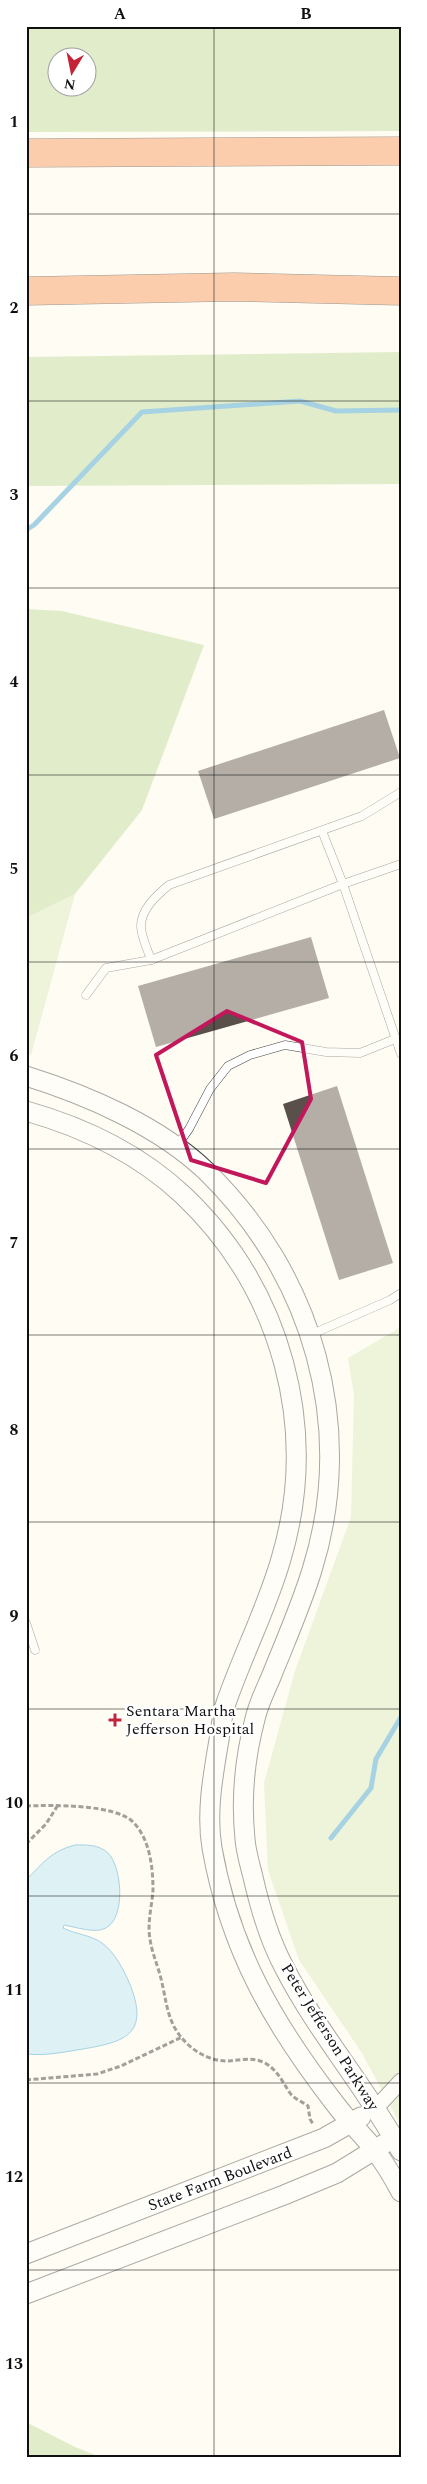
<svg xmlns="http://www.w3.org/2000/svg" width="427" height="2484" font-family="Spectral,serif">
	<style>
		.green { fill: #d7ebbb }
		.forest { fill: #bcdc9a; fill-rule: evenodd }
		.water { fill: #b6e4f7; stroke: #3ca0d0 }
		.lines { fill: none; stroke-linecap: round; stroke-linejoin: round }
		.stream { stroke: #3ca0d0; stroke-width: 5 }
		.building { fill: #59504c }
		.service-casing { stroke: #434343; stroke-width: 9 }
		.minor-casing { stroke: #434343; stroke-width: 17 }
		.tertiary-casing { stroke: #434343; stroke-width: 21 }
		.motorway-casing { stroke: #212121; stroke-width: 29 }
		.path { stroke: #323232; stroke-width: 3; stroke-dasharray: 5 2.5; stroke-linecap: butt }
		.service { stroke: #fff; stroke-width: 8 }
		.minor { stroke: #fff; stroke-width: 15 }
		.tertiary { stroke: #fff; stroke-width: 19 }
		.motorway { stroke: #f69659; stroke-width: 28 }
		.marked { fill: none; stroke: #c2185b; stroke-width: 4; stroke-linejoin: round }
		.grid { fill: none; stroke: #101010; stroke-width: 1; stroke-opacity: 0.55 }
		.poi-dot { fill: #c32437; stroke: #fff; stroke-width: 2 }
		.labels { text-anchor: middle; dominant-baseline: central; stroke-width: 5; stroke-linejoin: round; paint-order: stroke }
		.poi-label { font-size: 16px; fill: #101010; stroke: #fff; text-anchor: start }
		.street-label { font-size: 16px; fill: #101010; stroke: #fff }
		.neatline { fill: none; stroke: #101010; stroke-width: 2 }
		.grid-label { font-size: 16px; text-anchor: middle; font-weight: bold; fill: #101010 }
	</style>
	<rect width="100%" height="100%" fill="#fffcf3"/>
	<!-- green -->
	<g class="green">
		<polygon points="75,894 31,1055 26,1054 26,918"/>
		<polygon points="401,1327 401,2126 362,2053 299,1960 268,1870 264,1783 295,1671 351,1517 354,1395 348,1358"/>
	</g>
	<!-- forest -->
	<g class="forest">
		<path d="M26,26H401V131L26,132ZM58,58H88V88H58Z"/>
		<polygon points="401,352 401,484 26,486 26,357"/>
		<polygon points="26,609 62,611 204,645 142,810 75,894 26,918"/>
		<polygon points="26,2422 75,2447 103,2458 26,2458"/>
	</g>
	<!-- water -->
	<path class="water" d="M75,1845C86,1845 98,1844 108,1853C122,1867 126,1917 106,1928C95,1934 76,1927 64,1925L63,1928C75,1934 91,1935 102,1943C115,1952 125,1972 131,1987C149,2035 124,2042 83,2049C64,2052 46,2056 27,2054L26,1880C43,1863 51,1851 75,1845Z"/>
	<g class="lines">
		<!-- stream -->
		<g class="stream">
			<polyline points="26,530 34,525 142,412 300,401 336,411 401,410"/>
			<polyline points="331,1838 371,1788 376,1759 401,1717"/>
		</g>
	</g>
	<!-- building -->
	<g class="building">
		<polygon points="384,710 400,758 214,819 198,771"/>
		<polygon points="311,937 329,998 156,1047 138,986"/>
		<polygon points="337,1086 393,1263 339,1280 283,1104"/>
	</g>
	<g class="lines">
		<!-- service casing -->
		<g class="service-casing">
			<g id="service">
				<polyline points="322,831 343,884 401,864"/>
				<path d="M151,960C148,950 141,937 141,926C141,909 157,895 169,885L362,816L401,792"/>
				<polyline points="86,995 106,968 151,960 343,884 401,1054"/>
				<polyline points="176,1147 189,1129 210,1089 228,1066 250,1055 285,1045 326,1052 360,1053 395,1039"/>
				<polyline points="310,1335 390,1300 401,1293"/>
				<polyline points="26,1623 35,1650"/>
			</g>
		</g>
		<!-- minor casing -->
		<g class="minor-casing">
			<polyline id="minor" points="375,2109 401,2081"/>
		</g>
		<!-- tertiary casing -->
		<g class="tertiary-casing">
			<g id="tertiary">
				<path d="M26,1076C87,1095 159,1126 206,1171C313,1275 357,1426 312,1570C301,1606 285,1642 271,1677C265,1691 258,1705 255,1719C245,1757 241,1800 245,1839C246,1852 250,1865 253,1877C260,1908 269,1939 284,1967C317,2032 366,2087 401,2151"/>
				<path d="M26,1111C83,1127 139,1154 183,1195C282,1289 320,1428 281,1559C267,1608 243,1654 226,1703C222,1714 221,1728 219,1740C213,1775 206,1813 212,1848C230,1950 274,2025 336,2105C348,2121 362,2134 374,2149C384,2162 393,2177 401,2192"/>
				<polyline points="26,2254 324,2138 361,2117"/>
				<polyline points="26,2294 284,2195 337,2173 384,2144"/>
			</g>
		</g>
		<!-- motorway casing -->
		<g class="motorway-casing">
			<g id="motorway">
				<polyline points="26,153 401,151"/>
				<polyline points="26,291 234,287 401,291"/>
			</g>
		</g>
		<!-- path -->
		<g class="path">
			<path d="M26,1806C51,1805 115,1804 133,1822C150,1839 153,1868 153,1890C152,1906 147,1923 150,1939C152,1954 159,1968 162,1983C166,2000 167,2015 176,2030C187,2048 208,2062 229,2061C240,2060 252,2057 263,2062C277,2069 282,2081 290,2093C294,2099 303,2102 308,2106L310,2119L313,2124"/>
			<polyline points="26,1844 46,1824 58,1805"/>
			<polyline points="26,2080 97,2074 121,2066 182,2037"/>
		</g>
		<!-- service -->
		<use href="#service" class="service"/>
		<!-- minor -->
		<use href="#minor" class="minor"/>
		<!-- tertiary -->
		<use href="#tertiary" class="tertiary"/>
		<!-- motorway -->
		<use href="#motorway" class="motorway"/>
	</g>
	<!-- marked area -->
	<path d="M0 0H427V2484H0ZM227,1011L302,1042L311,1099L266,1183L191,1160L156,1055Z" fill="#fffcf3" fill-opacity=".55" fill-rule="evenodd"/>
	<path class="marked" d="M227,1011L302,1042L311,1099L266,1183L191,1160L156,1055Z"/>
	<!-- grid -->
	<path class="grid" d="M214,26V2458M26,214H401M26,401H401M26,588H401M26,775H401M26,962H401M26,1149H401M26,1335H401M26,1522H401M26,1709H401M26,1896H401M26,2083H401M26,2270H401"/>
	<!-- markers -->
	<path class="poi-dot" d="M112.5 1712.5h5v5h5v5h-5v5h-5v-5h-5v-5h5z"/>
	<g class="labels">
		<!-- poi labels -->
		<g class="poi-label">
			<text x="126" y="1711">Sentara Martha<tspan x="126" dy="18">Jefferson Hospital</tspan></text>
		</g>
		<!-- street labels -->
		<g class="street-label">
			<text transform="translate(330 2037) rotate(58)">Peter Jefferson Parkway</text>
			<text transform="translate(220 2179) rotate(-21)">State Farm Boulevard</text>
		</g>
	</g>
	<!-- border -->
	<rect width="427" height="2484" fill="none" stroke="#ffffff" stroke-width="55"/>
	<!-- north arrow -->
	<g transform="translate(72 72) rotate(190)"><circle r="24" fill="#ffffff" stroke="#9f9f9f"/>
	<path d="M0-4L9 19L0 12L-9 19Z" fill="#c32437"/>
	<text y="-8" font-size="14" font-weight="bold" text-anchor="middle" fill="#101010">N</text>
	</g>
	<rect x="28" y="28" width="372" height="2428" class="neatline"/>
	<g class="grid-label">
		<text x="120" y="19">A</text>
		<text x="306" y="19">B</text>
		<text x="14" y="127">1</text>
		<text x="14" y="313">2</text>
		<text x="14" y="500">3</text>
		<text x="14" y="687">4</text>
		<text x="14" y="874">5</text>
		<text x="14" y="1061">6</text>
		<text x="14" y="1248">7</text>
		<text x="14" y="1435">8</text>
		<text x="14" y="1621">9</text>
		<text x="14" y="1808">10</text>
		<text x="14" y="1995">11</text>
		<text x="14" y="2182">12</text>
		<text x="14" y="2369">13</text>
	</g>
</svg>
